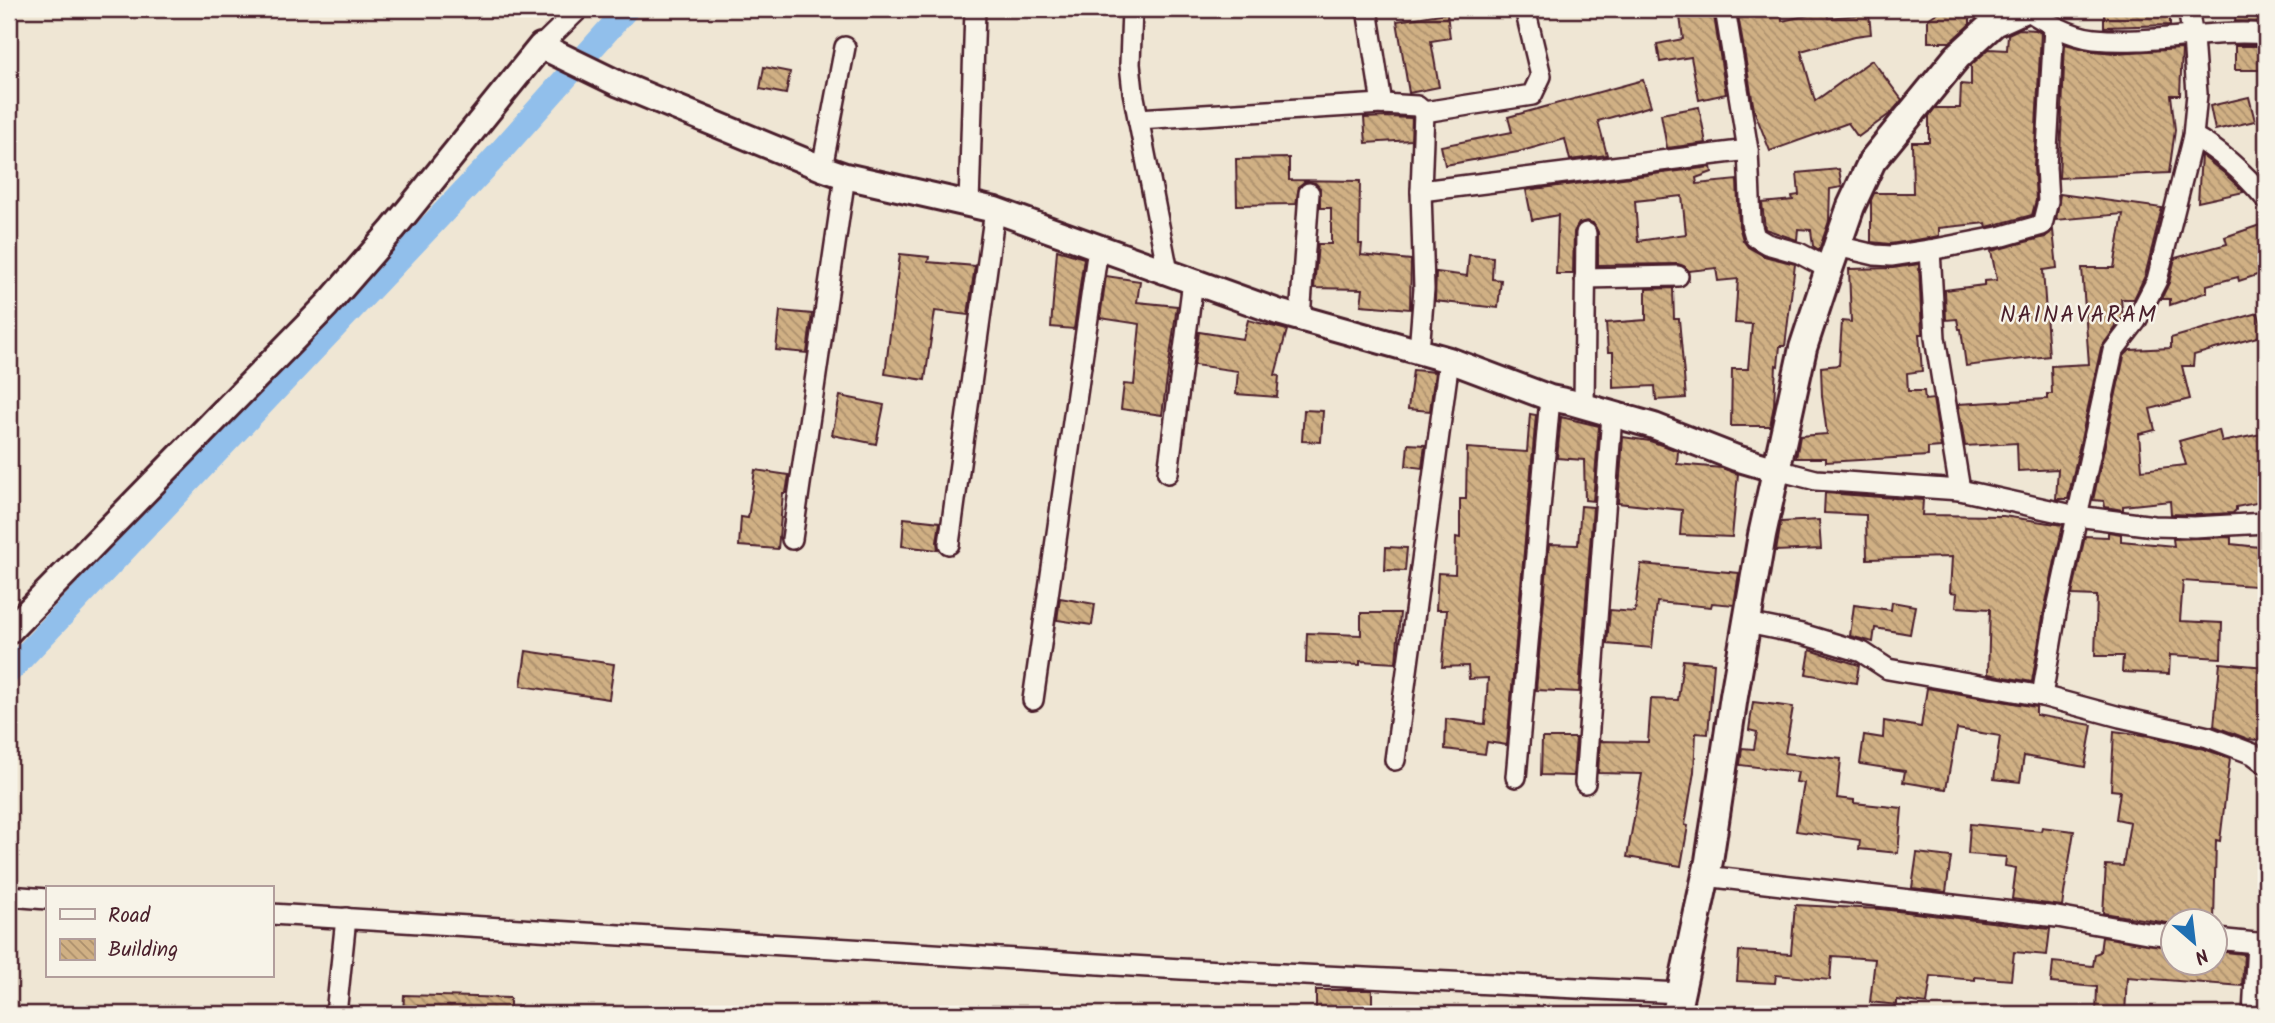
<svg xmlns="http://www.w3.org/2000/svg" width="2275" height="1023" font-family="Kalam,sans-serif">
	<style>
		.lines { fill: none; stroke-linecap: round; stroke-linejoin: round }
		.canal { stroke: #91bfeb; stroke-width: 24 }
		.building { fill: url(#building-back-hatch); stroke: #4a1f2b; stroke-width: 2; fill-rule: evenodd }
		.minor-casing { stroke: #4a1f2b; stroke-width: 24 }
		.tertiary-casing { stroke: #4a1f2b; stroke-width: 30 }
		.secondary-casing { stroke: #4a1f2b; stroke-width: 32 }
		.minor { stroke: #f7f3e8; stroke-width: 19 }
		.tertiary { stroke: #f7f3e8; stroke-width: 24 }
		.secondary { stroke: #f7f3e8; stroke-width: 26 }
		.labels { text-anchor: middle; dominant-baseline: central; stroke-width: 5; stroke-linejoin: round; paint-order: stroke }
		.quarter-label { font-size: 23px; letter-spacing: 2px; fill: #4a1f2b; stroke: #f7f3e8 }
	</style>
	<defs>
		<pattern id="building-back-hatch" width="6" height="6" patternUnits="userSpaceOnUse" patternTransform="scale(1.75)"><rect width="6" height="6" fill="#d0b084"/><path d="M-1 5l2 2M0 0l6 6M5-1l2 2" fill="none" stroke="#ab8f6c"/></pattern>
	</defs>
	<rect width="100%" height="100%" fill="#efe6d4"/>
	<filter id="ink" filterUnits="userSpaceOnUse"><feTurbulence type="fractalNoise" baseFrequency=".0143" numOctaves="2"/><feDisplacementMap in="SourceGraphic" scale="14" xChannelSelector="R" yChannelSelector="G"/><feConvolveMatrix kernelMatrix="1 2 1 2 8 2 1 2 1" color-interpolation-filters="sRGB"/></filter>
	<g filter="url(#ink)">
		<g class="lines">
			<!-- canal -->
			<polyline class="canal" points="9,672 491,162 627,9"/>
		</g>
		<!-- building -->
		<g class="building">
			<polygon points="1679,9 1713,9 1726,94 1699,100 1691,57 1660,62 1657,44 1683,39"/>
			<polygon points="1737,9 1781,9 1782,21 1827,11 1828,18 1869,14 1871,34 1855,36 1801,51 1815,101 1872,60 1902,100 1891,113 1858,137 1848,123 1770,151 1754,110"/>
			<polygon points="1943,9 1970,9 1970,24 1950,42 1928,42 1928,19"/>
			<polygon points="2104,9 2170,9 2170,25 2104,27"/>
			<polygon points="2236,9 2262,9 2262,22 2235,21"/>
			<polygon points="1447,13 1450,38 1431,41 1439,87 1409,93 1397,21"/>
			<polygon points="2019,29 2036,30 2041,33 2034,166 2036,200 2032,215 1987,227 1986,223 1939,228 1939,236 1928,238 1890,244 1871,242 1871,200 1874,193 1913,193 1912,142 1929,142 1929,116 1935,108 1960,108 1961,84 1971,85 1971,65 1989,49 2007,50 2008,34"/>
			<polygon points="2065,44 2092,51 2115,53 2182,49 2180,95 2171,95 2175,130 2169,173 2059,178"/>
			<polygon points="2235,46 2262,46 2261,70 2235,70"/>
			<polygon points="764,67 790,72 786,94 760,89"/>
			<polygon points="1643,80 1651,106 1598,121 1607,155 1570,160 1565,139 1518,152 1445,165 1441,146 1512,132 1508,117"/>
			<polygon points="2249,97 2255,121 2215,130 2210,106"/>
			<polygon points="1699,107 1706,143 1667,148 1661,114"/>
			<polygon points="1387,117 1412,118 1411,140 1366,143 1364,118"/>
			<polygon points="2201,155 2224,173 2244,192 2198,202"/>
			<polygon points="1289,158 1289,180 1360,181 1359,244 1362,244 1361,255 1411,260 1410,309 1361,305 1363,289 1314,288 1318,244 1331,244 1331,208 1320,208 1320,188 1315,183 1304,182 1299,186 1296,204 1237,205 1236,159"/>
			<path d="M1711,167L1712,172L1696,178L1697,184L1737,180L1739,226L1743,240L1748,247L1764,256L1795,264L1785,346H1780L1778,366L1776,365L1774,405L1770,426H1731L1732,369H1748L1752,324L1735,323L1738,279L1718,281L1716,268L1689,271L1684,266L1678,264L1598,265V232L1593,223L1587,221L1579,223L1574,232L1573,274H1556L1558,215L1532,220L1526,190ZM1682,196L1686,234L1638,241L1635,201Z"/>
			<polygon points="1839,169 1842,187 1830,189 1829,221 1819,250 1813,246 1811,230 1798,229 1797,240 1765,229 1762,203 1793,200 1792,196 1799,195 1797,173"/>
			<polygon points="2060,194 2162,208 2145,276 2134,299 2121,299 2123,318 2115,324 2116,327 2101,348 2068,499 2056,499 2058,469 2018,471 2017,443 1965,446 1958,404 2047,399 2047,394 2052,394 2051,366 2089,364 2082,268 2114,268 2123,214 2056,220"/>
			<polygon points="2266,223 2266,272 2239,281 2238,277 2207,285 2207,292 2170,305 2170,299 2161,299 2169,283 2175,258 2227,244 2225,237"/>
			<polygon points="2053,230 2057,268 2043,270 2049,356 1966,366 1961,329 1959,329 1957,319 1946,320 1945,290 1984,285 1984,281 1997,280 1991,251 2045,237"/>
			<polygon points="1057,250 1084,258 1074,329 1051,327"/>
			<polygon points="900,254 929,257 928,262 975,266 968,315 935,311 925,380 885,374"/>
			<polygon points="1469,255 1493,257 1492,279 1501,280 1498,308 1435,301 1436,272 1467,276"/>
			<polygon points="1919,264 1922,334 1919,334 1922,371 1907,373 1908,391 1924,391 1925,400 1933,399 1941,447 1928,448 1928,456 1826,462 1826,458 1796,458 1800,436 1827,434 1822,396 1821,367 1839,365 1842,321 1851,322 1849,269 1893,268"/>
			<polygon points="1106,276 1140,281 1137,302 1177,306 1162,415 1121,409 1124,384 1134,385 1140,324 1100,318"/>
			<polygon points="1673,288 1674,319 1679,319 1686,398 1656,400 1655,386 1613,388 1613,352 1608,352 1606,323 1646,320 1646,289"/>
			<polygon points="780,311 812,314 807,353 776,350"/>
			<polygon points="2258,313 2264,335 2194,355 2193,366 2182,366 2190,399 2150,409 2155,430 2139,434 2142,470 2186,465 2179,441 2219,430 2222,442 2266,433 2266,501 2236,507 2236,510 2233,513 2194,515 2171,514 2170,501 2123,506 2123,510 2105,507 2104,501 2093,500 2124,356 2130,350 2171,348 2171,338"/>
			<polygon points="1248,320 1287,330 1275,375 1279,376 1277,397 1236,394 1238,371 1194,365 1199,332 1243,339"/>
			<polygon points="1413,370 1435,372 1430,411 1408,409"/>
			<polygon points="840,396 884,405 876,444 832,435"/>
			<polygon points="1304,410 1323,411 1321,442 1302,441"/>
			<polygon points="1530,414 1536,415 1507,745 1487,742 1485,754 1445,749 1446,719 1485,724 1488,678 1469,679 1468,666 1442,667 1447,610 1436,610 1438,573 1455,574 1456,537 1460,538 1460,499 1466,499 1467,448 1527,452"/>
			<polygon points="1561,417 1599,426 1593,501 1585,500 1584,460 1557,458"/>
			<polygon points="1623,437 1650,441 1678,451 1677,464 1722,468 1738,474 1732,537 1680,535 1682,510 1618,503"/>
			<polygon points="1408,444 1425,445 1422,468 1406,466"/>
			<polygon points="755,470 789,475 786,493 783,493 778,549 739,546 741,517 748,518"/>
			<polygon points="1825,493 1923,500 1922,515 2003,516 2063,525 2044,611 2032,682 1988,674 1990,609 1956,607 1957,593 1950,592 1952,557 1867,559 1866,515 1824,513"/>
			<polygon points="1581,506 1593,507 1579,692 1536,690 1549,544 1578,545"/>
			<polygon points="904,518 940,522 937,542 938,550 902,546"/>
			<polygon points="1819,520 1821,549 1776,551 1781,522"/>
			<polygon points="2108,532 2121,534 2121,541 2174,546 2173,539 2231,537 2231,544 2259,547 2255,586 2183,581 2180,621 2222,623 2221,658 2170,655 2169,674 2122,672 2123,656 2095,656 2097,596 2072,595 2085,536 2108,537"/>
			<polygon points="1386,547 1407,548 1405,571 1385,570"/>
			<polygon points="1641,564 1739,573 1734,605 1712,603 1711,607 1657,602 1652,648 1607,644 1610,610 1635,612"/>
			<polygon points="1060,598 1095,604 1092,625 1057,620"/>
			<polygon points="1892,602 1915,606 1910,634 1875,628 1873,642 1850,636 1854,605 1891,610"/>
			<polygon points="1361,613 1400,613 1396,663 1360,661 1360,665 1306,663 1307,633 1361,635"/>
			<polygon points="1810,650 1859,665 1856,683 1806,674"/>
			<polygon points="526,651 614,664 609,699 521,686"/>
			<polygon points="1683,660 1714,663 1708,734 1696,733 1694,772 1685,825 1688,826 1681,866 1627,857 1642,774 1598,773 1600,741 1648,742 1651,699 1678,700"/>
			<polygon points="2220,663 2266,667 2266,741 2248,739 2214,726"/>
			<polygon points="1927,688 2036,707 2036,715 2092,725 2085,767 2024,756 2020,782 1994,779 2000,736 1957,729 1946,789 1903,782 1905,771 1860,764 1864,735 1883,738 1884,721 1921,727"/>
			<polygon points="1753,702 1793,707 1785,753 1841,759 1837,798 1854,800 1854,803 1902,808 1898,853 1859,849 1860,840 1796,831 1804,783 1796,782 1798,772 1740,765 1742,748 1754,749 1757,732 1749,730"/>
			<polygon points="2114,731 2150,736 2204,749 2230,758 2220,841 2216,840 2214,921 2174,921 2174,924 2103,913 2106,865 2123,866 2130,822 2116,819 2120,791 2111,790"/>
			<polygon points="1542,738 1576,738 1573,776 1541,775"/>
			<polygon points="1970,824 2041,831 2042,827 2074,831 2062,906 2012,899 2016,868 2005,866 2006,857 1968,854"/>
			<polygon points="1917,853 1951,857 1946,892 1912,888"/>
			<polygon points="1795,905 1881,909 2050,929 2047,955 2014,952 2011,980 1975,977 1975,980 1931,976 1927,1004 1897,1000 1897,1005 1870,1002 1875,959 1832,956 1830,980 1776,975 1775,983 1737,981 1739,951 1791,954"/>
			<polygon points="2102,937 2174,948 2174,963 2216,963 2216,951 2244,954 2242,986 2127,977 2125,1014 2096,1014 2097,987 2051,983 2053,962 2093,966 2095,954 2100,952"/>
			<rect x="1316" y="990" width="56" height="24"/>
			<polygon points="404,995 510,998 510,1014 403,1014"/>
		</g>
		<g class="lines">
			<!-- minor casing -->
			<g class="minor-casing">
				<g id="minor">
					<polyline points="1132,9 1130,64 1133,92 1168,272"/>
					<polyline points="1367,9 1382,104"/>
					<polyline points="1725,9 1748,150 1751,223 1755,237 1767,244 1799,253 1829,269"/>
					<path d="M2025,9C2046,22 2069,36 2094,39C2151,45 2209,29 2266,34"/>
					<polyline points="541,46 579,9"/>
					<polyline points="1138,119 1382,104 1417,106 1424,112 1532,95 1541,76 1525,9"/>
					<path d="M2193,136C2222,152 2245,174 2266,199"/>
					<polyline points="822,168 845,47"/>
					<polyline points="1421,191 1748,150"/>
					<polyline points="969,204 975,9"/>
					<polyline points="1837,246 1875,255 1891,256 1930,250 1935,338 1960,490"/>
					<polyline points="1930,250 2003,236 2042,225 2048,201 2046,167 2054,27"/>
					<polyline points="1585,278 1678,276"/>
					<polyline points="1300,318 1309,193"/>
					<polyline points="1419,351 1424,289 1421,191 1424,112"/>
					<polyline points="1584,405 1586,233"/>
					<polyline points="1777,470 1816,480 1960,490 2077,516 2154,526 2194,527 2266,523"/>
					<polyline points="1168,473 1193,281"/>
					<polyline points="792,539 845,176"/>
					<polyline points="949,544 995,210"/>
					<polyline points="1747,623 1802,634 1862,652 1888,669 2042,696 2120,717 2208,737 2253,754 2266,764"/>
					<polyline points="2042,696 2056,613 2113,351 2136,321 2157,280 2193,136 2197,94 2193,37 2188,9"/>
					<polyline points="1033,700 1098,248"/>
					<polyline points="1395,760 1449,360"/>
					<polyline points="1516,777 1550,398"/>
					<polyline points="1585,783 1612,415"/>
					<polyline points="1705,876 2057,917 2147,933 2174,936"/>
					<polyline points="9,896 47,899"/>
					<polyline points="271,914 1181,969 1680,993"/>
					<polyline points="2216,939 2266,944"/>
					<polyline points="336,1014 346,918"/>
					<polyline points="2253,1014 2257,943"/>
				</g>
			</g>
			<!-- tertiary casing -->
			<g class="tertiary-casing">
				<polyline id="tertiary" points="9,631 327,305 393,229 541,46 619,84 822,168 845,176 995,210 1278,312 1449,360 1550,398 1570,402 1654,426 1736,458 1777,470"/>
			</g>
			<!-- secondary casing -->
			<g class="secondary-casing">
				<polyline id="secondary" points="1676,1014 1709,861 1734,696 1762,535 1803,348 1829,269 1851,206 1872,161 1957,57 1994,23 2025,9"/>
			</g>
			<!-- minor -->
			<use href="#minor" class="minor"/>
			<!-- tertiary -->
			<use href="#tertiary" class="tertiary"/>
			<!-- secondary -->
			<use href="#secondary" class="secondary"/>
		</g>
	</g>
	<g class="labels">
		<!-- quarter labels -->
		<g class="quarter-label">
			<text x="2079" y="316">NAINAVARAM</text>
		</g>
	</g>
	<!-- margin -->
	<rect width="2275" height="1023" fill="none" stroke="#f7f3e8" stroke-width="35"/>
	<rect x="18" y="18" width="2240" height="988" fill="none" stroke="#4a1f2b" stroke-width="2.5" filter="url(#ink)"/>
	<!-- legend -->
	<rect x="46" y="886" width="228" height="91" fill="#f7f3e8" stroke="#b29e9c" stroke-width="2"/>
	<rect x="60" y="909" width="35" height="10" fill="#f7f3e8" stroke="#b29e9c" stroke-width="2"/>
	<text x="108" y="922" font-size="21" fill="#4a1f2b">Road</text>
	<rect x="60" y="939" width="35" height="21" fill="url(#building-back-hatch)" stroke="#b29e9c" stroke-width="2"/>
	<text x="108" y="956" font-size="21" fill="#4a1f2b">Building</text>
	<!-- north arrow -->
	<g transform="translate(2194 942) rotate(152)"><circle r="33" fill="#f7f3e8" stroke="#b29e9c" stroke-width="2"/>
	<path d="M0-5L12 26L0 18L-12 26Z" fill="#1f6fb2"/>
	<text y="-10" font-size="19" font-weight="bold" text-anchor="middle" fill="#4a1f2b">N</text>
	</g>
</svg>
